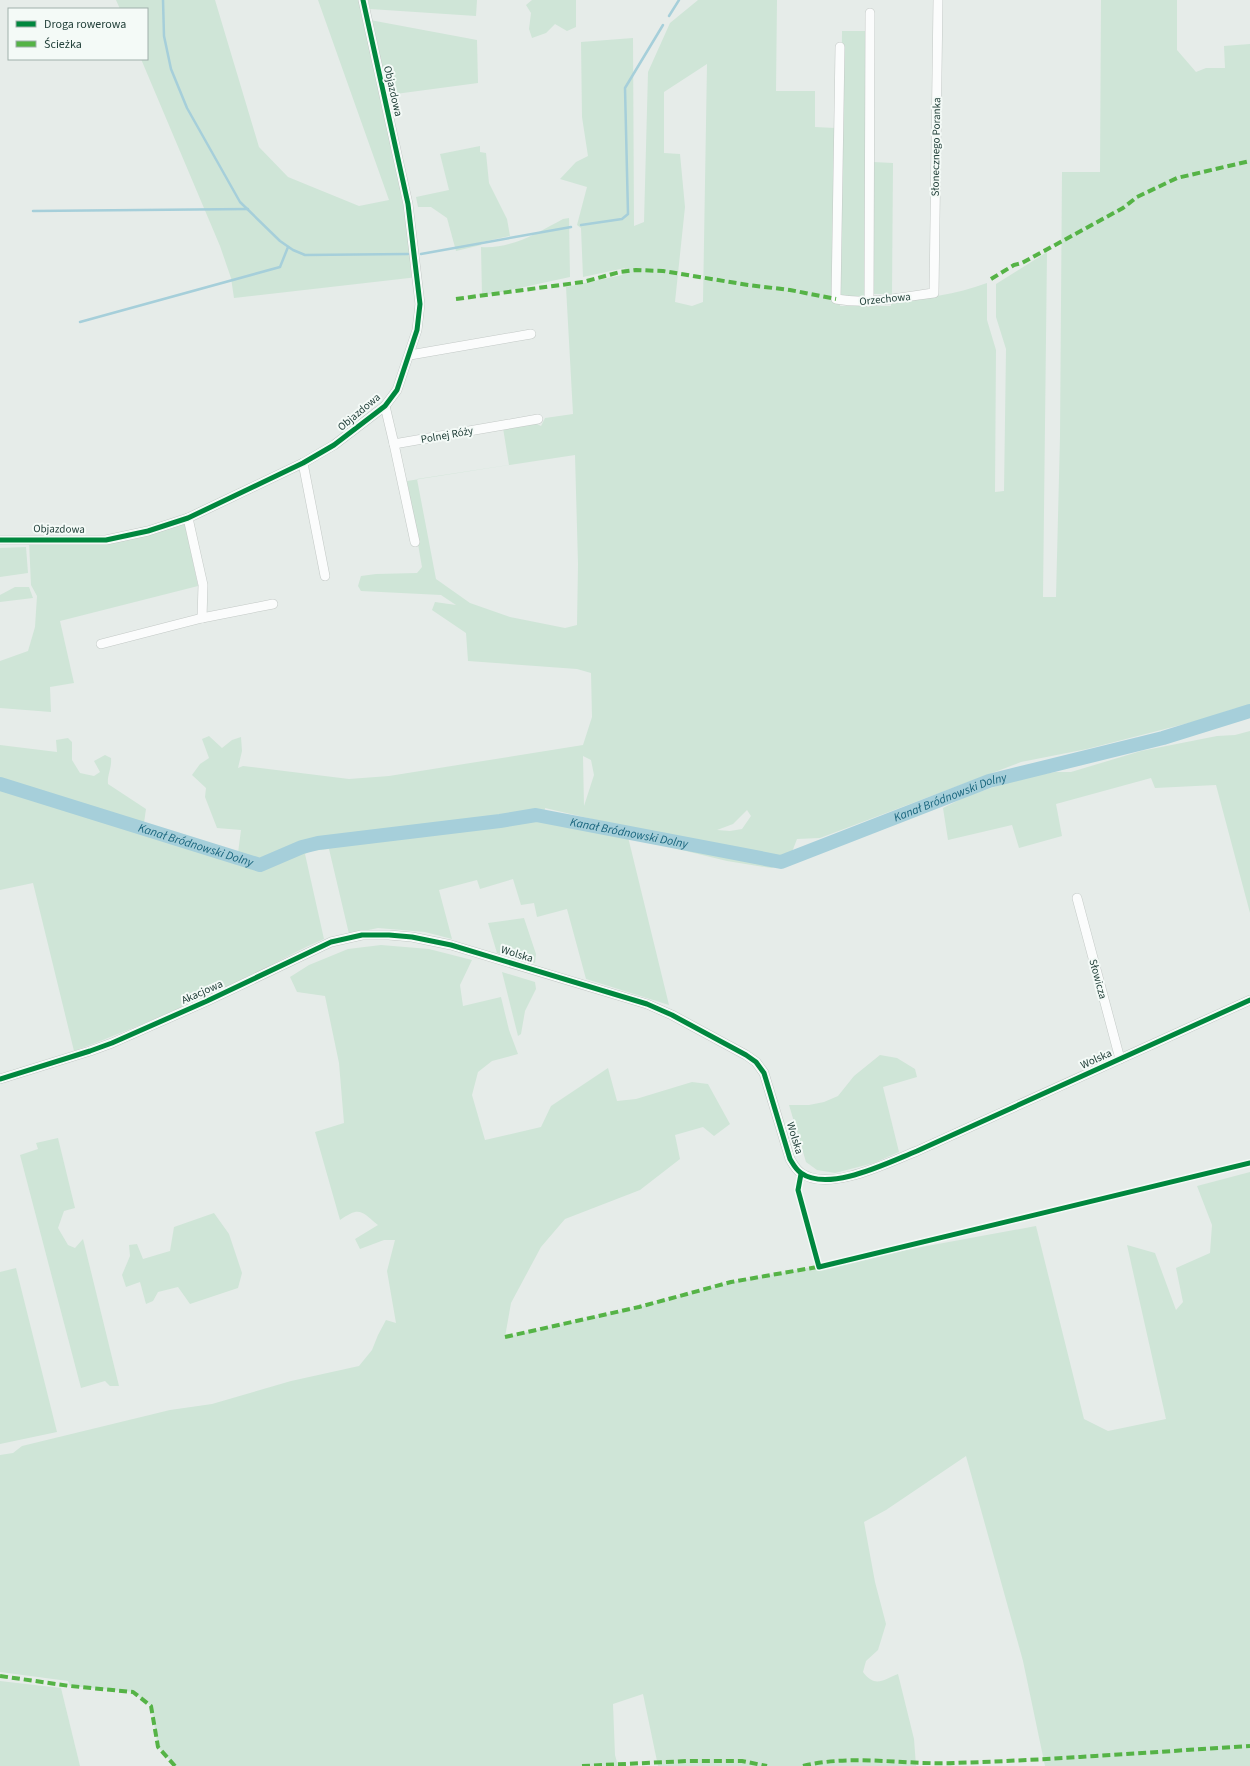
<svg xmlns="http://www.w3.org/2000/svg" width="1250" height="1766" font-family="'Source Sans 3',sans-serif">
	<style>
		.green { fill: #cfe5d7; fill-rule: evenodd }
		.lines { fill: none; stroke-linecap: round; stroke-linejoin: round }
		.stream { stroke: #a6cfda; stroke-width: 2.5 }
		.river { stroke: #a6cfda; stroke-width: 14 }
		.minor-casing { stroke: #c3c9c6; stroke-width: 10 }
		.minor { stroke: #fbfcfc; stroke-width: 9 }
		.quiet { stroke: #55b346; stroke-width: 4; stroke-dasharray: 8 4; stroke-linecap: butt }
		.cycleway-casing { stroke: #f4faf7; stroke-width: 8 }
		.cycleway { stroke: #00873e; stroke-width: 5 }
		.labels { text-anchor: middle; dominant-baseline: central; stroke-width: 4; stroke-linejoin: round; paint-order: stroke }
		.street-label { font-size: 11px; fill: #22403a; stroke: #f4faf7 }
		.water-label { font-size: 12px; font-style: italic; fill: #1a667e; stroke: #f4faf7 }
	</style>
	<rect width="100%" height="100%" fill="#e6ece9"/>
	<!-- green -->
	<g class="green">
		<polygon points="116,0 215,0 259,147 288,177 359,206 389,200 318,0 360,0 404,197 411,250 409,253 418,277 234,298 231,278 220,246 141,59 147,59 147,9 120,9"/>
		<polygon points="368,0 477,0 476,16 370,9"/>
		<polygon points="532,0 576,0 576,27 567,31 555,24 546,33 532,38 529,29 531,13 526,5"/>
		<path d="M698,0H777L776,91H815V127L835,128L840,306H891V301C925,298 955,295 987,283V320L996,350L995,492L1004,491L1006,349L996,317V284L1047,252L1043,597H1056L1060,436L1062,172H1100L1101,0H1177V50L1196,72L1206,68H1225L1224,46L1250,44V706L1233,709L1204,719L1087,749L1021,762L820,838L797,839L792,852V863L771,868L727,861L628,837L669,1005L586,979L567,909L537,917L534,903L521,905L513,879L480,889L477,880L439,890L452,939L425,932L378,928L349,934L329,849L311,851L305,854L324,939C298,950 274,964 248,977C191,1004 133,1029 74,1051L33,883L0,890V745L57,752L56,740L68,738L72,742V760L80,773L94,776L100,772L94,761L105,755L111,758C112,768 107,775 108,784L146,809L144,823L238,853L241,830L217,828L205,797L206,788L192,775L200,764L209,758L202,739L209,736L222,748L232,740L241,737L242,751L238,768L243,766L349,779L389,776L583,745L592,717L591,673L577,669L468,661L466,633L432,610L435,602L456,605L441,595L361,591L358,586L361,576L376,574L417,573L422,567L407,481L509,465L503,428L535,423L541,426L545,418L573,414L566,287L622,275L625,268L583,277L581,228L577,225L587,187L560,179L576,162L588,156L582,117L581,42L633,38L634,226L644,222L648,72L670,23ZM707,64L703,302L692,306L675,302L685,207L680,154L664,153V92ZM575,455L578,564L577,625L565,628L510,617L470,603L436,579L417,479ZM583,756L591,760L594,775L584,806ZM545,808L626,827L627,836L544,820ZM747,810L751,816L742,829L730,831L717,830L733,824Z"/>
		<polygon points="370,20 477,40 478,83 388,95"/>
		<polygon points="842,31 867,31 864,297 840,297"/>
		<polygon points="480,146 480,152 486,153 489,183 507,219 510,236 482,242 481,245 456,251 447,218 431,207 418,207 416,197 449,190 440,154"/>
		<polygon points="873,162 893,163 892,294 872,294"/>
		<path d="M569,218L570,277L482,296L481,247C512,249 537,233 563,219Z"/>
		<polygon points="185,524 198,586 60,621 74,683 50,687 51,712 0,708 0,661 28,651 35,627 37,596 31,585 29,541 144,535"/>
		<polygon points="26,547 28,573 0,577 0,548"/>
		<polygon points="15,587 29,587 33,598 0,602 0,595"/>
		<polygon points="1250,731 1250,913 1216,785 1155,788 1151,778 1056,804 1062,836 1019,848 1012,825 948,840 943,808 967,796 1025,777 1055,772 1071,772 1141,751 1217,736 1235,735"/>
		<polygon points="524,918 536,954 535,963 497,953 488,923"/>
		<path d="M381,945L429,949L472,960L460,985L463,1006L501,997L509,1030L518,1054L492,1061L478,1072L472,1095L485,1140L541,1127L551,1106L608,1068L617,1101L636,1099L692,1082L708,1084L730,1124L714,1136L703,1127L675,1135L680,1159L640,1190L565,1219L541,1247L511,1303L505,1337L639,1307L731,1282L1036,1226L1084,1419L1108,1431L1166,1419L1127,1245L1155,1253L1176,1310L1183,1302L1176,1268L1210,1253L1212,1225L1197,1186L1250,1172V1766H1045L1023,1661L966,1456L886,1510L864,1522L875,1582L886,1624L878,1650L866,1661L863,1672C875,1688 883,1680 898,1674L914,1739L916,1766H658L643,1694L613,1704L615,1755L618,1766H175L158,1747L151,1706L133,1692L70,1686L68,1681L0,1672V1455L13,1453L22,1446L170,1410L212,1404L291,1381L359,1366L372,1350L378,1335L386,1320L396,1323L387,1271L395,1240H384L360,1249L355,1239L378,1225C361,1211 360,1206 340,1220L315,1132L344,1123L339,1063L325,996L297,992L290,977L309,965L348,949Z"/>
		<polygon points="502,972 535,982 536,989 525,1011 521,1034 518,1036"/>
		<polygon points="880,1055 897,1058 915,1069 917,1077 883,1087 899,1152 874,1163 835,1173 817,1170 806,1162 789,1105 809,1105 824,1102 838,1096 854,1076"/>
		<polygon points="58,1138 75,1208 64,1211 58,1228 68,1245 75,1248 83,1239 119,1386 110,1386 105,1381 81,1388 20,1155 38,1149 36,1143"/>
		<polygon points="214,1213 229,1234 242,1273 238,1288 190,1304 178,1287 158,1292 153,1301 146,1304 140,1282 126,1287 122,1275 130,1256 129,1245 137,1244 143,1259 170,1251 174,1227"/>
		<polygon points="16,1268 57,1432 0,1444 0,1272"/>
		<polygon points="0,1681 61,1688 80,1766 0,1766"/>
	</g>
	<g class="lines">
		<!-- stream -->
		<g class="stream">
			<polyline points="163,0 164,36 171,69 187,108 240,202 280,241 293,250 305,255 408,254"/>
			<polyline points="669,16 679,0"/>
			<polyline points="33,211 248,209"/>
			<polyline points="581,225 622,219 628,214 625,88 663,25"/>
			<polyline points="421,254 571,227"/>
			<polyline points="80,322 280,267 288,247"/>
		</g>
		<!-- river -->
		<path class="river" id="s1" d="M0,784L260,865L302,847L318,843L500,821L536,815L781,862L989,781L1163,738L1250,711"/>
		<!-- minor casing -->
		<g class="minor-casing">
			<g id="minor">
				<path d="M840,47L836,299C870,305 901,297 934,293L938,0"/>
				<polyline points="869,302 870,13"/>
				<polyline points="410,355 531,334"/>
				<polyline points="385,406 394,444 538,419"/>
				<polyline points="394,444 415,542"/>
				<polyline points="303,463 325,576"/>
				<polyline points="188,518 203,585 202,618"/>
				<polyline points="0,540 106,540 148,531 188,518 303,463 334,445 385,406 397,390 417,330 420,304 408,204 363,0"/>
				<polyline points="101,644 202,618 273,604"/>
				<polyline points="1077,898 1120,1059"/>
				<path d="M0,1079L90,1051L112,1043L207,1001L331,942L362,935H389L412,937L451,945L647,1004L672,1015L746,1055L756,1062L764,1073L790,1159C793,1164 796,1170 801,1173C829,1193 889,1162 917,1151L1250,1000"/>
			</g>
		</g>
		<!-- minor -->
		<use href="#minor" class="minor"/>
		<!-- quiet -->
		<g class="quiet">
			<polyline points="991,279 1014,265 1022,263 1123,208 1137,197 1177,178 1250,161"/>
			<polyline points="456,299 583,282 620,272 636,270 663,271 748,285 790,290 836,299"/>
			<polyline points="505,1337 639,1307 731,1282 823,1266"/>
			<polyline points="0,1676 70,1686 133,1692 151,1706 158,1747 175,1766"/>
			<polyline points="582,1766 688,1761 742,1761 767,1766"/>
			<path d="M803,1766C852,1754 904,1765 954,1763C1053,1760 1151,1752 1250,1746"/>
		</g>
		<!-- cycleway casing -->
		<g class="cycleway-casing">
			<g id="cycleway">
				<polyline points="0,540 106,540 148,531 188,518 303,463 334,445 385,406 397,390 417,330 420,304 408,204 363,0"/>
				<path d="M0,1079L90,1051L112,1043L207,1001L331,942L362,935H389L412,937L451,945L647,1004L672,1015L746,1055L756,1062L764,1073L790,1159C793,1164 796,1170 801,1173C829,1193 889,1162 917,1151L1250,1000"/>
				<polyline points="801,1174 798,1190 819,1267 1250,1163"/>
			</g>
		</g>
		<!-- cycleway -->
		<use href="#cycleway" class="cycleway"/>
	</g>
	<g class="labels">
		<!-- street labels -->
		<g class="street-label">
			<text transform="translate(393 91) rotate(77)">Objazdowa</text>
			<text transform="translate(936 147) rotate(-89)">Słonecznego Poranka</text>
			<text transform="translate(885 299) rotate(-6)">Orzechowa</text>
			<text transform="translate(359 412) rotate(-40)">Objazdowa</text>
			<text transform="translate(447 435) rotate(-10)">Polnej Róży</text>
			<text transform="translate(59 529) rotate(1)">Objazdowa</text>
			<text transform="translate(517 954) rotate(17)">Wolska</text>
			<text transform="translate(1098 979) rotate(75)">Słowicza</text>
			<text transform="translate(202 992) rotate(-24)">Akacjowa</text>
			<text transform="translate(1096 1059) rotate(-24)">Wolska</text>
			<text transform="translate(795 1138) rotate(73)">Wolska</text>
		</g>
		<!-- water labels -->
		<g class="water-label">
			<text stroke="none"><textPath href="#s1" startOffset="985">Kanał Bródnowski Dolny</textPath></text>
			<text stroke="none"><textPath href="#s1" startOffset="649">Kanał Bródnowski Dolny</textPath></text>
			<text stroke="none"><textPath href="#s1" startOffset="205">Kanał Bródnowski Dolny</textPath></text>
		</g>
	</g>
	<!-- legend -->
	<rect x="8" y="8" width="140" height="52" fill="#f4faf7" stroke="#a0b0ab"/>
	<rect x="16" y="21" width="20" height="6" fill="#00873e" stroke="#a0b0ab"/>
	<text x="44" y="28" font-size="12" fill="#22403a">Droga rowerowa</text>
	<rect x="16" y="41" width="20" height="6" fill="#55b346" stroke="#a0b0ab"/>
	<text x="44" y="48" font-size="12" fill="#22403a">Ścieżka</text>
</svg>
